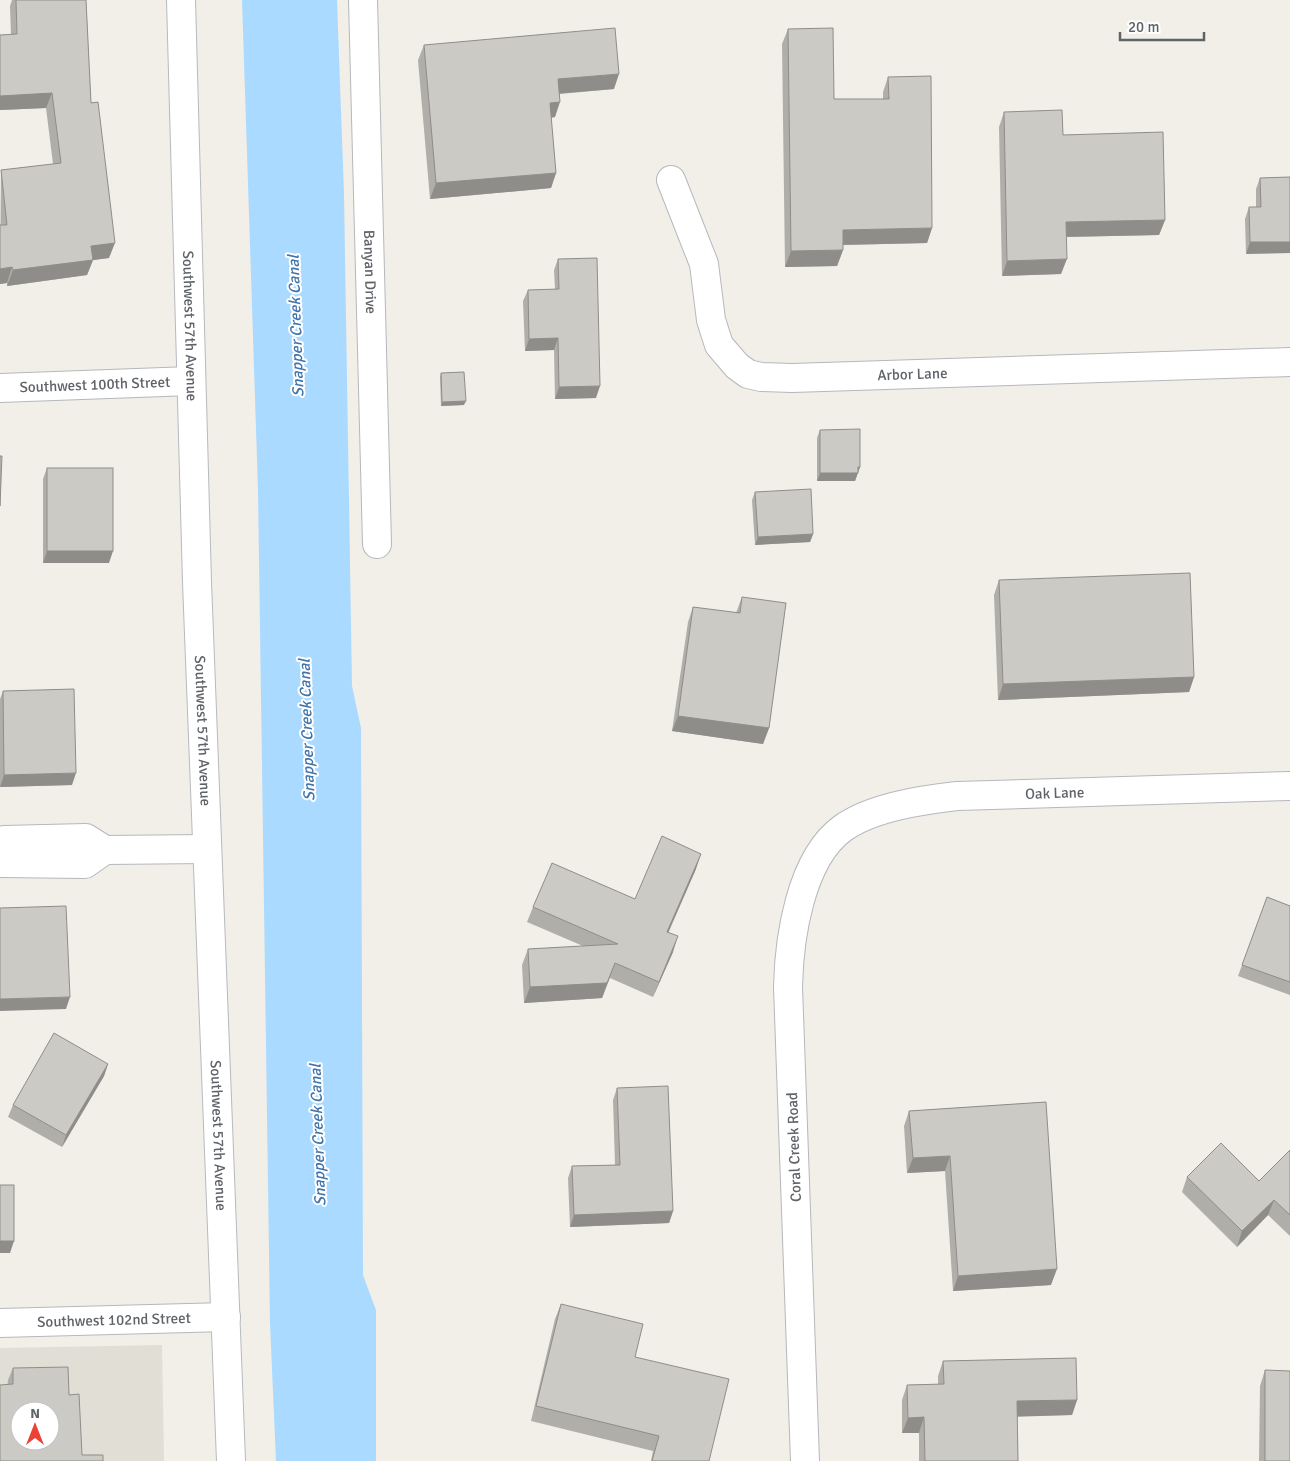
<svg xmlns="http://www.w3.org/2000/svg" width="1290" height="1461" font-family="Signika,sans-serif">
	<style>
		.education { fill: #e1ded6; fill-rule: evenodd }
		.water { fill: #aadaff }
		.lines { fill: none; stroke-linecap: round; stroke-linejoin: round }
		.minor-casing { stroke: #b5b8bc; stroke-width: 30 }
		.secondary-casing { stroke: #b6babf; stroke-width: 30 }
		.minor { stroke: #fff; stroke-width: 28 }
		.secondary { stroke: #fff; stroke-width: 28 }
		.wall { fill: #afaea9 }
		.shaded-wall { fill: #8f8d8a }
		.building { fill: #cccac5; stroke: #8f8d8a; fill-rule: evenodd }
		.labels { text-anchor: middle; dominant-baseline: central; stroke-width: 4; stroke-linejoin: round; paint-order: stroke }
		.street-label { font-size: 15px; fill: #5f6368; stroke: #fff }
		.water-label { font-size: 16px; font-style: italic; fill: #4174aa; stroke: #fff }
	</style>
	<rect width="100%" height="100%" fill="#f1efe8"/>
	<!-- education -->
	<path class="education" d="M162,1345L164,1461H0V1348ZM20,1411H50V1441H20Z"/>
	<!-- water -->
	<polygon class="water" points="242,0 337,0 344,194 352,686 361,728 363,1275 376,1310 376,1461 276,1461 270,1323 258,490"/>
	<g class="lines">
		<!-- minor casing -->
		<g class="minor-casing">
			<g id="minor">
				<path id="s1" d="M363,0L377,544"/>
				<path id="s2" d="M671,180L704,264L711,320L719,345L737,366L748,374L761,377L792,378L1290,362"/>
				<path id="s3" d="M0,388L191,381"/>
				<polyline points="0,843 4,840 86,838 105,850 207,849"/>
				<polyline points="0,863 85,864 105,850"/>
				<path id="s4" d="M0,1323L226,1317"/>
				<path id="s5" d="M805,1461L788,987C789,939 800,859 843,828C873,807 922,800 957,796L1290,786"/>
			</g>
		</g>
		<!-- secondary casing -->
		<g class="secondary-casing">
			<g id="secondary">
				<path id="s6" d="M181,0L197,582L231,1461"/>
			</g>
		</g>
		<!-- minor -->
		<use href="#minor" class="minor"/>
		<!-- secondary -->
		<use href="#secondary" class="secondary"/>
	</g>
	<!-- wall -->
	<g class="wall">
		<polygon points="12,0 86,0 91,103 109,258 93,260 87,275 7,286 7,283 0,284 1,170 53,164 46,108 0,110 0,35 11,35 10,6"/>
		<polygon points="788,29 834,99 883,99 883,92 888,77 932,228 927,243 843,245 843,250 837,266 785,267 782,44"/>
		<polygon points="424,45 614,89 560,94 555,117 551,118 556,173 551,188 430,199 418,60"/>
		<polygon points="1004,112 1165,220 1159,235 1066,237 1061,274 1002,276 999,127"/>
		<polygon points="1290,177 1246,254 1245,219 1249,207 1256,207 1256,189 1260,178"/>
		<polygon points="558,259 596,398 555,399 554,350 525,351 523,301 528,290 555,289 554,270"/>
		<polygon points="441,373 464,405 441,406 440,377"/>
		<polygon points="820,430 860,467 855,481 817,481 817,438"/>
		<polygon points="47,468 109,563 43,563 43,479"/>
		<polygon points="755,492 813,534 810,542 755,545 752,500"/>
		<polygon points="999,580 1194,677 1189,692 998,700 994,595"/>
		<polygon points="742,597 769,728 763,744 672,731 688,622 693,607 736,613"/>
		<polygon points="3,691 72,785 0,787 0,699"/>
		<polygon points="696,869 668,932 673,952 653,997 610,978 602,998 524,1003 522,965 528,949 583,946 527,922 533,907 635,899"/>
		<polygon points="1267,897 1290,906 1290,995 1238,976"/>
		<polygon points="108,1064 104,1076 62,1147 8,1117 13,1105"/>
		<polygon points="617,1088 673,1211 669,1223 570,1227 568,1178 572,1166 615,1165 613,1100"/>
		<polygon points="1046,1102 1051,1285 953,1291 945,1171 907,1173 904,1126 909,1111"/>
		<polygon points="1290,1150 1290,1236 1268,1215 1237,1247 1182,1192 1187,1177 1259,1181"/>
		<polygon points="561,1304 635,1357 709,1461 651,1461 653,1451 531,1421 555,1319"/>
		<polygon points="943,1361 1077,1400 1072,1415 1017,1416 1018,1461 919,1461 919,1433 902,1433 902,1400 907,1385 938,1384 938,1376"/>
		<polygon points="13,1368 69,1395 82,1455 0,1461 8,1380"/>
		<polygon points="1265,1370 1290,1461 1259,1461 1260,1386"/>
	</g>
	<!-- shaded-wall -->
	<g class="shaded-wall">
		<polygon points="619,74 614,89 553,94 558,79"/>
		<polygon points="52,93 46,108 0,110 0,96"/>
		<polygon points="560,102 555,117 544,118 550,103"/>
		<polygon points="556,173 551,188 430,199 436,183"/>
		<polygon points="1165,220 1159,235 1060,237 1066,222"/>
		<polygon points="932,228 927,243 837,245 843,230"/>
		<polygon points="1250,242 1290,242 1290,253 1246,254"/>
		<polygon points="115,243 109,258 86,261 91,246"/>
		<polygon points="843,250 837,266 785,267 791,251"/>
		<polygon points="1067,259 1061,274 1002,276 1007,261"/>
		<polygon points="93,260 87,275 7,286 13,270"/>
		<polygon points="12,267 7,283 0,284 0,269"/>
		<polygon points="558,338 554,350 525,351 529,339"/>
		<polygon points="600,386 596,398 555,399 559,387"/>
		<polygon points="466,401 464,405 441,406 442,402"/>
		<polygon points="858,467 860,467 855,481 817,481 820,473"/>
		<polygon points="813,534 810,542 755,545 758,537"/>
		<polygon points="47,551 113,551 109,563 43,563"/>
		<polygon points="1194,677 1189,692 998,700 1003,684"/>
		<polygon points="678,716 769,728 763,744 672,731"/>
		<polygon points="76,773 72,785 0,787 4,775"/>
		<polygon points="701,854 696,869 662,947 667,932"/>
		<polygon points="678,936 673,952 653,997 659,982"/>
		<polygon points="615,963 602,998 524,1003 530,987"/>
		<polygon points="70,997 66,1009 0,1011 0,999"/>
		<polygon points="108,1064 104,1076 62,1147 66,1135"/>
		<polygon points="950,1156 945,1171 907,1173 913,1158"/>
		<polygon points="1274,1200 1268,1215 1237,1247 1242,1231"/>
		<polygon points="673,1211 669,1223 570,1227 574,1215"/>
		<polygon points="0,1241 14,1241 10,1253 0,1253"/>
		<polygon points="1057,1269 1051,1285 953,1291 958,1276"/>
		<polygon points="1077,1400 1072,1415 1012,1417 1017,1401"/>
		<polygon points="924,1417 919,1433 902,1433 908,1418"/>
	</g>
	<!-- building -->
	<g class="building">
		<polygon points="16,0 86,0 91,103 98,102 115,243 91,246 93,260 13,270 12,267 0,269 0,225 7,225 1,170 61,163 52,93 0,96 0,35 17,34"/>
		<polygon points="615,28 619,74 558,79 560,102 550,103 556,173 436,183 424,45"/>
		<polygon points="833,28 834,99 889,99 888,77 931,76 932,228 843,230 843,250 791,251 788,29"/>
		<polygon points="1062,110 1063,135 1163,132 1165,220 1066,222 1067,259 1007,261 1004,112"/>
		<polygon points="1290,177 1290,242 1250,242 1249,207 1261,207 1260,178"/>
		<polygon points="597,258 600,386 559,387 558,338 529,339 528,290 559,289 558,259"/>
		<polygon points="464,372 466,401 442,402 441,373"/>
		<polygon points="860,429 860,467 858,467 858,473 820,473 820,430"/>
		<polygon points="0,456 2,456 0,506"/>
		<rect x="47" y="468" width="66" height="83"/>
		<polygon points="811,489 813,534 758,537 755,492"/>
		<polygon points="1190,573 1194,677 1003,684 999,580"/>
		<polygon points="742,597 786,603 769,728 678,716 693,607 740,613"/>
		<polygon points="74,689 76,773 4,775 3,691"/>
		<polygon points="662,836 701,854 667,932 678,936 659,982 615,963 607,983 530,987 528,949 618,944 533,907 552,863 635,899"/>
		<polygon points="1267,897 1290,906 1290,982 1242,965"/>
		<polygon points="66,906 70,997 0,999 0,908"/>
		<polygon points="54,1033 108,1064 66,1135 13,1105"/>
		<polygon points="668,1086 673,1211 574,1215 572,1166 620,1165 617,1088"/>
		<polygon points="1046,1102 1057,1269 958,1276 950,1156 913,1158 909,1111"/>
		<polygon points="1221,1143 1259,1181 1290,1150 1290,1215 1274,1200 1242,1231 1187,1177"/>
		<rect x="0" y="1185" width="14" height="56"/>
		<polygon points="561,1304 643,1324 635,1357 729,1379 709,1461 652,1461 659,1436 536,1406"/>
		<polygon points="1076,1358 1077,1400 1017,1401 1018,1461 925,1461 924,1417 908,1418 907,1385 944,1384 943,1361"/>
		<path d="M68,1367L69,1395L79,1394L82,1455H103V1461H0V1385L13,1384V1368ZM20,1411H50V1441H20Z"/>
		<polygon points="1265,1370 1290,1371 1290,1461 1265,1461"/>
	</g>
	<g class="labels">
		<!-- street labels -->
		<g class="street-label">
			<text stroke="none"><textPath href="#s1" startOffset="272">Banyan Drive</textPath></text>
			<text stroke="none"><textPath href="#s6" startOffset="326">Southwest 57th Avenue</textPath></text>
			<text stroke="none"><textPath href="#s2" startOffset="379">Arbor Lane</textPath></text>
			<text stroke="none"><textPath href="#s3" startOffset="95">Southwest 100th Street</textPath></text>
			<text stroke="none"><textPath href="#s6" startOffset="731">Southwest 57th Avenue</textPath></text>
			<text stroke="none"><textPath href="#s5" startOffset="865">Oak Lane</textPath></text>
			<text stroke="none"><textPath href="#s6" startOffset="1136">Southwest 57th Avenue</textPath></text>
			<text transform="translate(794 1147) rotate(-92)">Coral Creek Road</text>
			<text stroke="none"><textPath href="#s4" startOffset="114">Southwest 102nd Street</textPath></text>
		</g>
		<!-- water labels -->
		<g class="water-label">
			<text transform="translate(296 326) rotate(-92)">Snapper Creek Canal</text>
			<text transform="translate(307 730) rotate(-92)">Snapper Creek Canal</text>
			<text transform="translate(318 1135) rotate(-92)">Snapper Creek Canal</text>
		</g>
	</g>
	<!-- north arrow -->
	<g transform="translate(35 1426)"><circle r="24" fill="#ffffff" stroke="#bfc1c3"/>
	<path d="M0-4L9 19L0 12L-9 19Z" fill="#ea4335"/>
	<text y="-8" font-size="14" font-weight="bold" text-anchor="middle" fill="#5f6368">N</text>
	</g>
	<!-- scale -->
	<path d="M1120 32v8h84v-8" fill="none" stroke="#5f6368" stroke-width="2.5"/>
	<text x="1128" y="32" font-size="15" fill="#5f6368" stroke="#ffffff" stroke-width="4" paint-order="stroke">20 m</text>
</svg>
